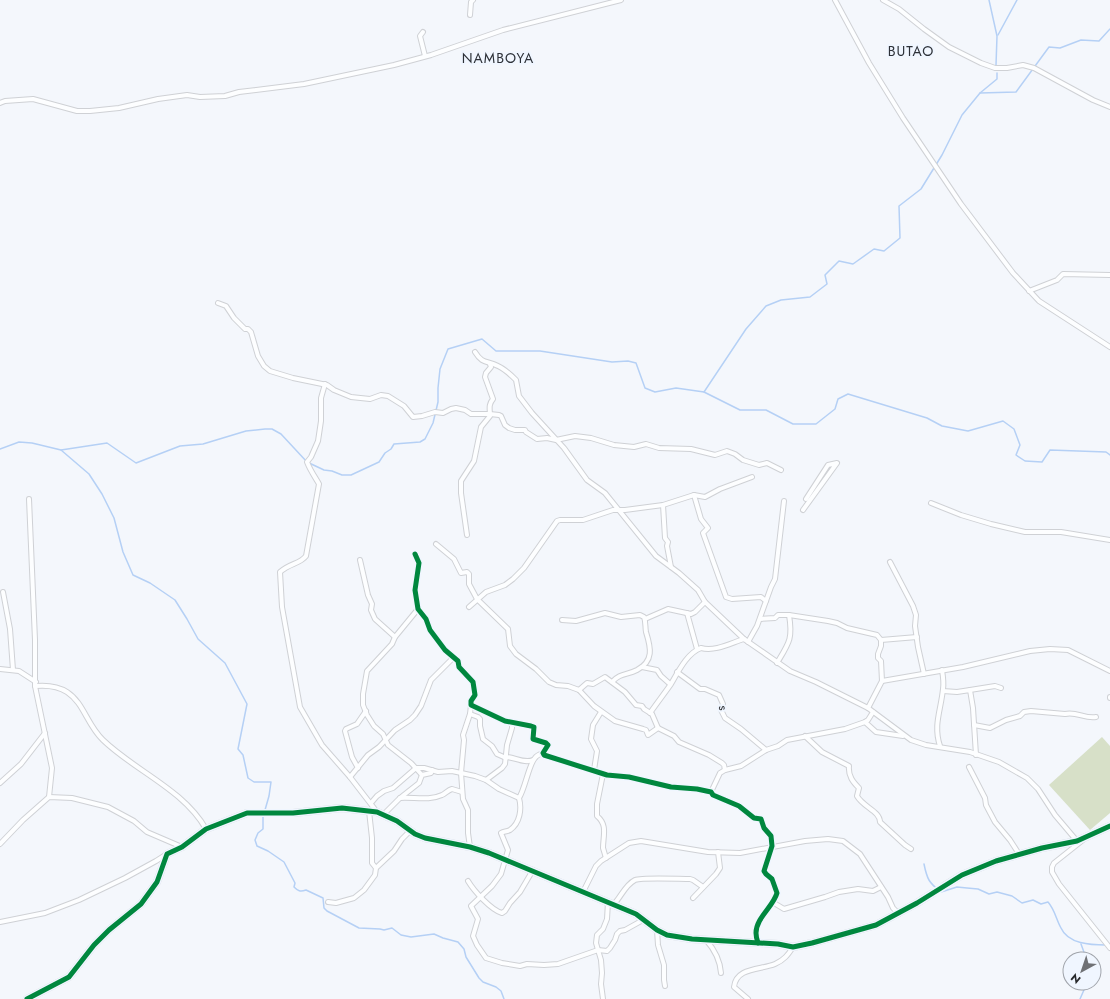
<svg xmlns="http://www.w3.org/2000/svg" width="1110" height="999" font-family="Jost,sans-serif">
	<style>
		.green { fill: #d7e0c8 }
		.lines { fill: none; stroke-linecap: round; stroke-linejoin: round }
		.stream { stroke: #b5d0f5; stroke-width: 1.5 }
		.street-casing { stroke: #cfd1d5; stroke-width: 6 }
		.secondary-casing { stroke: #cfd1d5; stroke-width: 8 }
		.street { stroke: #fdfeff; stroke-width: 4 }
		.secondary { stroke: #fdfeff; stroke-width: 6 }
		.cycleway-casing { stroke: #f0f6ff; stroke-width: 8 }
		.cycleway { stroke: #00873e; stroke-width: 5 }
		.labels { text-anchor: middle; dominant-baseline: central; stroke-width: 4; stroke-linejoin: round; paint-order: stroke }
		.street-label { font-size: 12px; fill: #27292c; stroke: #f0f6ff }
		.quarter-label { font-size: 14px; letter-spacing: 1px; fill: #2d3138; stroke: #f0f6ff }
	</style>
	<rect width="100%" height="100%" fill="#f4f7fc"/>
	<!-- green -->
	<polygon class="green" points="1102,737 1110,746 1110,813 1090,830 1049,785"/>
	<g class="lines">
		<!-- stream -->
		<g class="stream">
			<polyline points="989,0 997,36 996,65"/>
			<polyline points="998,35 1017,0"/>
			<polyline points="980,93 1016,92 1049,47 1060,48 1081,40 1099,41 1110,29"/>
			<polyline points="704,392 746,329 766,306 781,300 810,297 827,284 825,275 839,261 853,264 874,249 884,251 900,238 899,206 921,189 942,155 962,115 980,93 997,79 997,73"/>
			<polyline points="0,449 19,442 32,443 61,450 107,443 136,463 180,446 203,444 246,431 265,429 272,429 281,434 307,462 324,470 332,471 342,475 351,475 379,462 385,453 391,449 394,444 420,442 425,439 433,423 438,402 438,388 440,369 448,349 482,339 496,351 540,351 612,362 628,361 636,363 645,388 655,392 676,388 704,392 740,410 766,410 793,424 816,424 835,409 838,399 848,394 927,418 942,426 968,431 1003,421 1014,429 1020,445 1016,455 1025,461 1042,462 1050,450 1106,452 1110,455"/>
			<polyline points="61,450 89,474 102,494 114,518 123,552 133,575 150,583 175,600 187,619 198,639 225,663 247,704 238,749 243,755 248,778 254,782 271,782 269,796 265,810"/>
			<path d="M263,816V829L258,833L255,840L257,846L268,851L284,862L295,883L294,887C298,891 300,892 306,890L323,898L324,908L327,911L359,928L380,929L384,930L392,928L401,935L411,937L434,934L443,938L458,942L464,949L466,957L479,978L483,982L496,987L501,991L504,999"/>
			<path d="M924,864C927,879 929,883 941,892L957,887L967,888L978,889L989,894L997,892L1012,896L1022,903L1033,900L1041,904L1048,902C1055,910 1056,919 1061,928C1068,944 1091,945 1106,945"/>
			<polyline points="1081,944 1085,955 1085,959"/>
			<polyline points="1080,999 1087,983"/>
		</g>
		<!-- street casing -->
		<g class="street-casing">
			<g id="street">
				<polyline points="835,0 869,63 903,118 961,204 1013,273 1039,301 1110,347"/>
				<polyline points="883,0 899,9 924,29 949,47 981,63 995,68 1007,68 1023,65 1034,68 1093,100 1110,107"/>
				<polyline points="470,15 471,2 473,0"/>
				<polyline points="423,32 420,36 425,56"/>
				<polyline points="0,103 5,101 33,99 77,111 90,111 119,108 158,99 187,95 200,97 225,96 239,92 304,84 394,65 431,55 503,30 621,0"/>
				<polyline points="1029,291 1057,280 1063,274 1110,275"/>
				<polyline points="218,303 226,306 234,318 245,329 248,329 251,332 258,356 264,366 270,371 293,378 327,385 334,390 351,397 370,399 381,395 388,396 404,406 413,417 422,416 435,412 443,413 451,409 456,408 465,410 471,414 490,414 499,415 501,416 505,425 509,428 515,430 525,430 526,432 537,439 547,438 556,440 575,436 591,438 614,445 634,447 646,444 659,448 691,449 715,455 727,451 735,454 743,460 759,465 767,463 781,470"/>
				<path d="M475,352C483,365 487,360 498,366C505,369 510,374 516,380L519,396L532,413L564,448L587,480L605,493L656,556L679,573L698,590L705,602L744,639L790,671L816,682L868,708L882,681L881,661L878,658V654L881,646V640"/>
				<path d="M325,384L321,398V421L318,441L311,457L307,462C310,470 315,477 319,484L306,556C300,564 290,563 280,572L282,607L300,707L322,745L350,777L377,812"/>
				<polyline points="694,495 701,519 708,528 703,533 726,597 732,599 761,597 766,601"/>
				<polyline points="29,499 35,640 35,686 52,768 49,797"/>
				<polyline points="931,503 961,515 991,524 1025,532 1061,532 1110,540"/>
				<polyline points="663,505 665,538 668,542 667,546 671,567"/>
				<polyline points="803,510 837,463 828,465 806,499"/>
				<path d="M467,535L461,493V481L474,461L481,427L490,416C490,409 488,405 493,399L485,377L486,373L491,367L490,364"/>
				<polyline points="436,544 454,559 461,573 467,572 469,574 469,584 477,599 508,629 510,646 516,654 536,669 549,682 556,685 568,686 579,690 594,706 615,721 643,729 646,730 648,735 658,728 674,736 679,742 709,755 722,763 724,765 725,770"/>
				<path d="M415,554L419,563L415,590L418,609L426,619L430,630L445,650L458,661L459,667L473,682L475,695L471,701V705L505,721L531,726L534,727L533,739L546,743L548,745L543,753L544,755L607,775L629,777L671,787L697,789L711,792L713,795L739,806L754,818L761,819L764,828L771,836L772,846L764,871L766,874L772,879L777,893C773,907 756,918 756,933C756,937 757,940 758,943"/>
				<polyline points="360,560 368,595 372,604 371,610 375,619 395,637"/>
				<polyline points="890,562 913,606 916,615 915,626 918,647 924,674"/>
				<polyline points="3,592 10,629 13,670"/>
				<polyline points="469,607 486,592 505,585 513,579 524,568 557,521 560,520 583,520 613,510 625,510 663,505 694,495 705,497 720,489 752,477"/>
				<polyline points="418,609 395,637 392,644 367,671 363,694 363,705 367,715 374,726 383,734 388,745 411,763 422,775"/>
				<polyline points="687,613 697,649"/>
				<polyline points="645,619 668,609 691,614 695,612 705,602"/>
				<polyline points="760,619 775,618 778,615 789,615 828,621 837,623 847,628 877,635 881,640 917,637"/>
				<path d="M562,620L576,621L605,613L621,617L640,615L644,617C646,622 645,627 646,632C651,648 654,661 637,670C627,675 620,673 612,682"/>
				<polyline points="748,642 757,626 771,587 775,579 784,501"/>
				<path d="M777,663C789,643 793,639 789,615"/>
				<polyline points="642,667 657,670 661,676 670,684"/>
				<polyline points="0,669 19,671 36,682"/>
				<polyline points="677,672 700,689 705,689 719,695 723,704 721,710 725,718 741,729 766,750"/>
				<polyline points="882,681 963,667 1030,651 1050,649 1068,650 1110,671"/>
				<path d="M35,686C46,685 58,686 67,692C84,703 87,725 103,740C135,771 183,789 206,829"/>
				<polyline points="579,690 587,683 593,684 605,677 625,692 636,705 642,706 644,709 652,714 658,728"/>
				<polyline points="970,690 995,686 1001,688"/>
				<polyline points="943,691 957,692 970,690 973,708 976,755"/>
				<polyline points="1110,698 1110,697"/>
				<polyline points="868,708 911,740 926,745 970,752 999,762 1027,778 1038,789 1055,815 1077,841"/>
				<path d="M650,713C657,703 664,694 671,684C678,672 687,653 701,648C715,652 731,643 744,639"/>
				<polyline points="470,714 478,717 480,719 480,726 483,739 492,746 497,754 506,758"/>
				<polyline points="865,722 876,732 903,736"/>
				<path d="M974,725L990,728L1006,720L1020,716L1024,712L1031,711L1065,714C1076,711 1085,719 1096,717"/>
				<path d="M805,736L822,752L849,766C848,776 853,782 859,788L857,796C863,807 880,811 880,822L905,845L911,849"/>
				<path d="M940,746C933,725 941,710 943,689C944,683 943,676 942,670"/>
				<path d="M543,753C540,754 537,755 535,758C529,764 525,789 519,798C522,809 520,823 510,830C506,832 504,831 501,833L508,850L501,874L492,886L471,906L478,919L473,936L477,945L486,958L502,963L520,966L527,964L544,965L558,964L598,950L607,951L610,948L615,940L617,934L620,931L625,930L643,920"/>
				<path d="M506,757C515,757 524,764 533,760"/>
				<polyline points="969,767 985,798 986,805 995,822 1010,840 1019,854"/>
				<polyline points="358,768 352,757 345,731 346,729 357,724 366,711"/>
				<polyline points="594,770 597,751 591,739 593,725 601,712"/>
				<path d="M603,774L597,804V816C608,825 603,836 603,848C604,851 605,855 606,858"/>
				<polyline points="350,777 368,755 379,747 395,730 410,720 415,715 421,706 431,680 454,657"/>
				<polyline points="486,780 502,768 505,764 507,745 512,728 512,723"/>
				<polyline points="0,783 21,764 45,733"/>
				<polyline points="711,792 720,773 725,770 741,766 766,750 778,746 787,740 845,729 865,722 868,720 873,712"/>
				<path d="M400,798C414,797 429,801 442,795C445,794 448,790 452,789L462,792"/>
				<polyline points="371,803 377,796 384,791 393,788 416,768 424,768 438,772 452,771 475,776 486,780 499,789 519,798"/>
				<polyline points="369,811 372,838 372,863 376,868"/>
				<polyline points="383,815 400,798 419,783 422,775 431,773 432,770"/>
				<polyline points="1083,840 1054,863 1052,867 1052,872 1059,884 1110,948"/>
				<polyline points="0,844 23,820 49,797 72,798 108,807 134,821 147,832 182,847"/>
				<polyline points="470,847 468,833 468,810 463,799 461,773 464,740 463,735 470,714 471,705"/>
				<path d="M468,881C474,891 491,910 502,913L505,911L510,903L520,892L533,870"/>
				<polyline points="583,892 596,866 601,861 629,843 641,841 708,852 740,853 805,841 828,839 843,841 860,854 888,897 893,908 899,914"/>
				<polyline points="933,893 944,886"/>
				<polyline points="693,898 716,874 720,868 718,852"/>
				<polyline points="328,902 336,903 354,898 364,890 375,875 376,868 394,851 402,839 410,831"/>
				<polyline points="774,903 784,909 825,897 839,892 858,889 873,891 881,887"/>
				<path d="M614,904C621,897 625,885 635,880C643,877 679,879 690,879L693,880L703,887"/>
				<polyline points="0,922 45,913 79,900 125,878 156,861 167,854"/>
				<polyline points="657,930 658,945 664,965 664,980 665,986"/>
				<path d="M706,940C715,950 720,960 721,973"/>
				<polyline points="603,999 601,984 602,973 601,960 596,943 597,935 603,929 607,919 608,902"/>
				<path d="M748,999L734,987C736,967 761,970 775,964C784,960 788,955 793,947"/>
			</g>
		</g>
		<!-- secondary casing -->
		<g class="secondary-casing">
			<g id="secondary">
				<polyline points="944,886 962,875 996,861 1042,848 1077,841 1110,826"/>
				<polyline points="27,999 69,977 94,945 109,930 141,904 157,882 167,854 182,847 206,829 247,813 293,813 342,808 377,812 397,821 415,834 425,838 470,847 489,853 624,909 636,914 657,930 667,935 692,939 778,944 793,947 812,943 876,925 917,903 933,893"/>
			</g>
		</g>
		<!-- street -->
		<use href="#street" class="street"/>
		<!-- secondary -->
		<use href="#secondary" class="secondary"/>
		<!-- cycleway casing -->
		<g class="cycleway-casing">
			<g id="cycleway">
				<path d="M415,554L419,563L415,590L418,609L426,619L430,630L445,650L458,661L459,667L473,682L475,695L471,701V705L505,721L531,726L534,727L533,739L546,743L548,745L543,753L544,755L607,775L629,777L671,787L697,789L711,792L713,795L739,806L754,818L761,819L764,828L771,836L772,846L764,871L766,874L772,879L777,893C773,907 756,918 756,933C756,937 757,940 758,943"/>
				<polyline points="27,999 69,977 94,945 109,930 141,904 157,882 167,854 182,847 206,829 247,813 293,813 342,808 377,812 397,821 415,834 425,838 470,847 489,853 624,909 636,914 657,930 667,935 692,939 778,944 793,947 812,943 876,925 917,903 962,875 996,861 1042,848 1077,841 1110,826"/>
			</g>
		</g>
		<!-- cycleway -->
		<use href="#cycleway" class="cycleway"/>
	</g>
	<g class="labels">
		<!-- street labels -->
		<g class="street-label">
			<text transform="translate(723 708) rotate(83)">s</text>
		</g>
		<!-- quarter labels -->
		<g class="quarter-label">
			<text x="911" y="51">BUTAO</text>
			<text x="498" y="58">NAMBOYA</text>
		</g>
	</g>
	<!-- north arrow -->
	<g transform="translate(1082 971) rotate(220)"><circle r="19" fill="#f0f6ff" stroke="#a0a4ab"/>
	<path d="M0-3L7 15L0 10L-7 15Z" fill="#6f7175"/>
	<text y="-6" font-size="11" font-weight="bold" text-anchor="middle" fill="#27292c">N</text>
	</g>
</svg>
